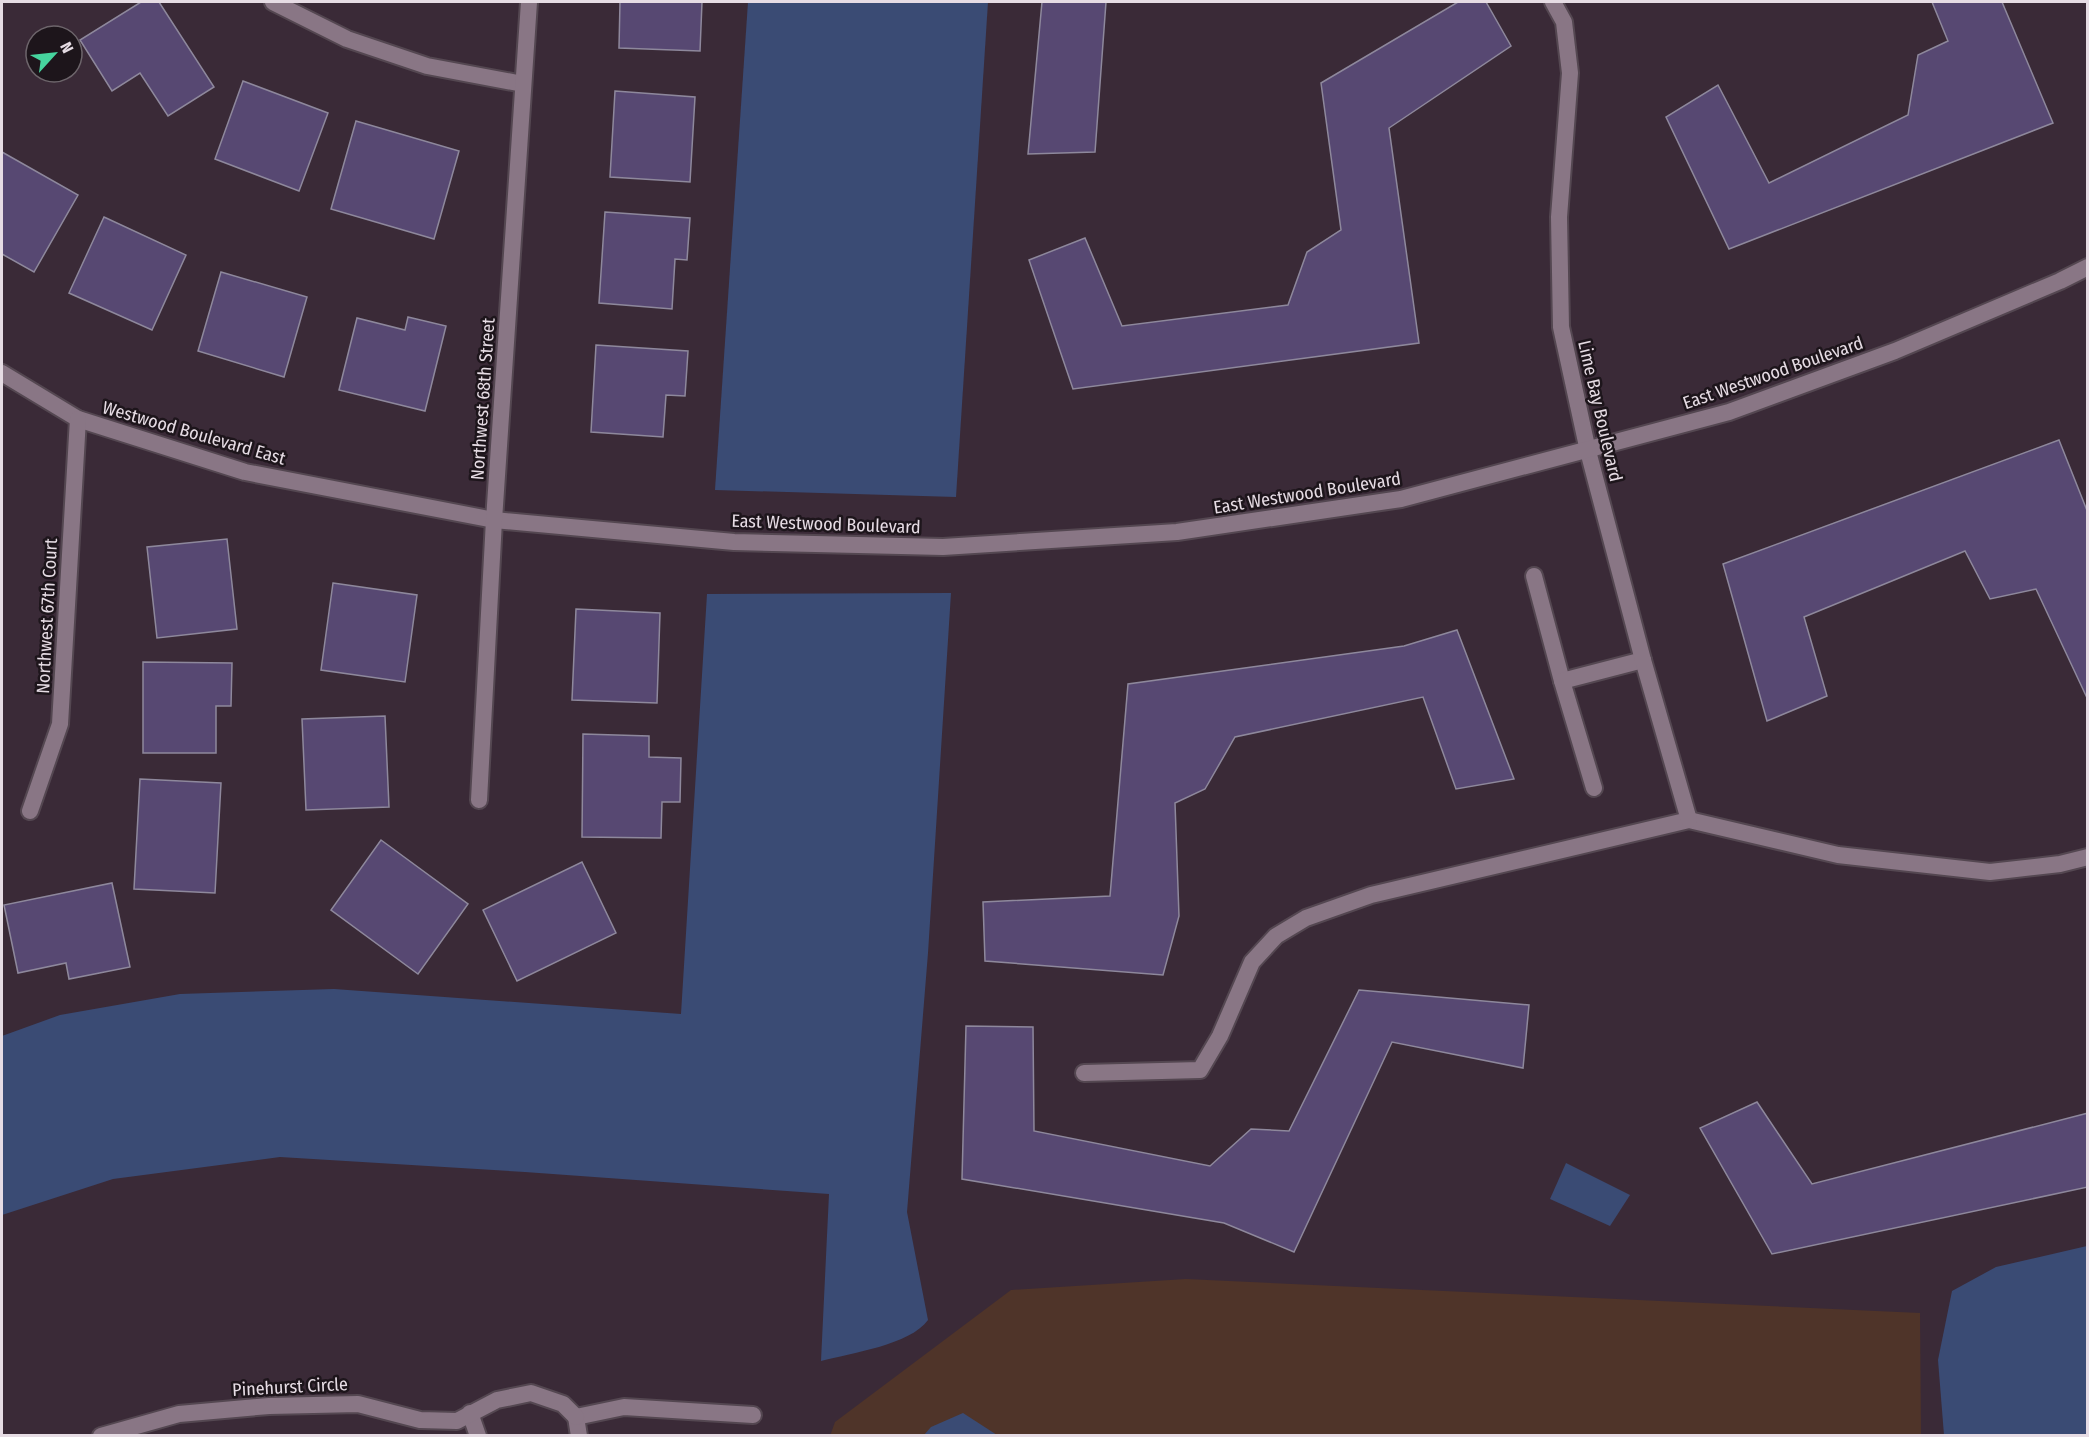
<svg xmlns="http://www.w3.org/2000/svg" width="2089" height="1437" font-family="'Fira Sans Condensed',sans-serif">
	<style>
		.green { fill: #4f3429 }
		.water { fill: #3a4b74 }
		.building { fill: #574872; stroke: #8e889c; stroke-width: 1.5 }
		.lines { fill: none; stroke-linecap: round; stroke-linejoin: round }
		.service-casing { stroke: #544751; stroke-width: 20 }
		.minor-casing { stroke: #544751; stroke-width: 20 }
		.service { stroke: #897685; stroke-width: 16 }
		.minor { stroke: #897685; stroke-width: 16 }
		.labels { text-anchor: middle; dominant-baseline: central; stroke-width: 5; stroke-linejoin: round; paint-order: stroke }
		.street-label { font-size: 18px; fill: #e6dce4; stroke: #1d151b }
	</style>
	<rect width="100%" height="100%" fill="#3a2a37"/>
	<!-- green -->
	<polygon class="green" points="1186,1279 1920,1313 1921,1435 830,1436 835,1422 1011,1290"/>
	<!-- water -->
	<g class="water">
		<polygon points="748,2 988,2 956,497 715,490"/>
		<path d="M951,593L928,953L907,1212L928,1320C910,1345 851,1353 821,1361L829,1194L525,1172L280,1157L113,1179L2,1215V1036L60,1015L180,994L334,989L681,1014L707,594Z"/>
		<polygon points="1566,1163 1630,1195 1610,1226 1550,1199"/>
		<polygon points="2087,1246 2087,1435 1944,1435 1938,1360 1952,1291 1996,1267"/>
		<polygon points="963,1413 997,1435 924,1435 931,1427"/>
	</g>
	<!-- building -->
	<g class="building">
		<polygon points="141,2 159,2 214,87 168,116 140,73 112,91 80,40"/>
		<polygon points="620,2 702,2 700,51 619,48"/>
		<polygon points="1042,2 1106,2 1095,152 1028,154"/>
		<polygon points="1458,2 1486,2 1511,46 1389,128 1419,343 1073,389 1029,260 1085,238 1122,326 1288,305 1307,252 1341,230 1321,83"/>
		<polygon points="1932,2 2002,2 2053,123 1729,249 1666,117 1718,85 1769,183 1908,115 1918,55 1948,41"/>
		<polygon points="243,81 328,113 299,191 215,159"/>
		<polygon points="615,91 695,97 690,182 610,177"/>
		<polygon points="356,121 459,151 434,239 331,209"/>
		<polygon points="2,152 78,195 34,272 2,254"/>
		<polygon points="605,212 690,218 687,260 675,259 672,309 599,303"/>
		<polygon points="104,217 186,255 152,330 69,293"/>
		<polygon points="221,272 307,297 284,377 198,351"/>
		<polygon points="408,317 446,326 425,411 339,390 357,318 405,330"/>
		<polygon points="596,345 688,351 685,396 666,395 663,437 591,432"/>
		<polygon points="2059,440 2088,513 2088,700 2036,589 1990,599 1965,551 1804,617 1827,696 1767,721 1723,564"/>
		<polygon points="227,539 237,629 157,638 147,547"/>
		<polygon points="333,583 417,595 405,682 321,670"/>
		<polygon points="576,609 660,613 657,703 572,700"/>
		<polygon points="1457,630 1514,779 1456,789 1423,697 1235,737 1205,789 1175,803 1179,916 1163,975 985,961 983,902 1110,896 1128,684 1404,646"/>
		<polygon points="143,662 232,663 231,706 216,706 216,753 143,753"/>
		<polygon points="385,716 389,807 306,810 302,719"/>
		<polygon points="583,734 649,736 649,757 681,758 680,802 662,802 661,838 582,837"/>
		<polygon points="140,779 221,783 215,893 134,889"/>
		<polygon points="381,840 468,904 418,974 331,910"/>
		<polygon points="582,862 616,933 517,981 483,910"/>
		<polygon points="112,883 130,967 69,979 66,963 18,973 4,905"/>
		<polygon points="1359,990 1529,1005 1523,1068 1392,1042 1294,1252 1224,1223 962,1179 966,1026 1033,1027 1034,1131 1210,1166 1251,1129 1289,1131"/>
		<polygon points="1757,1102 1812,1184 2088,1113 2088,1187 1772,1254 1700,1128"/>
	</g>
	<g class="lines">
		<!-- service casing -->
		<g class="service-casing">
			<g id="service">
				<polyline points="1534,576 1562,681"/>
				<polyline points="1594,788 1562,681 1643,660"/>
				<polyline points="1084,1073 1200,1070 1220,1036 1252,962 1276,936 1306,918 1371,895 1689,820 1838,855 1990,872 2060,864 2088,857"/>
			</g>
		</g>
		<!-- minor casing -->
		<g class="minor-casing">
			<g id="minor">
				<polyline points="273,2 347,39 427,66 523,84"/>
				<polyline points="1553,2 1564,22 1570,73 1559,217 1561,327 1588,451 1643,660 1689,820"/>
				<polyline points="2,373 78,419 245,472 494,520 734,542 943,547 1177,532 1401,499 1729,412 1895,351 2060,281 2088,267"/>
				<polyline points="479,800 494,520 529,2"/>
				<polyline points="30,811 60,724 78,419"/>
				<polyline points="470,1413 478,1436"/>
				<polyline points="576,1417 624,1407 753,1415"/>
				<polyline points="576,1417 579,1436"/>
				<polyline points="101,1436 179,1414 269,1406 358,1404 420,1420 457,1421 497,1400 531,1393 563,1404 576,1417"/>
			</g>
		</g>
		<!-- service -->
		<use href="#service" class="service"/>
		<!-- minor -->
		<use href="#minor" class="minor"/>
	</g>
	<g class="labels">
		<!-- street labels -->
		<g class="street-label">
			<text transform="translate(1773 373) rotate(-19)">East Westwood Boulevard</text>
			<text transform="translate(483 399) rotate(-86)">Northwest 68th Street</text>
			<text transform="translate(1600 411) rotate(77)">Lime Bay Boulevard</text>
			<text transform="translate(194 433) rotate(16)">Westwood Boulevard East</text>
			<text transform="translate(1307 493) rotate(-9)">East Westwood Boulevard</text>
			<text transform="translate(826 524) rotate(2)">East Westwood Boulevard</text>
			<text transform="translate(47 616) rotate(-87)">Northwest 67th Court</text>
			<text transform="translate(290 1387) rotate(-3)">Pinehurst Circle</text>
		</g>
	</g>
	<!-- border -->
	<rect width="2089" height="1437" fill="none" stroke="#e6dce4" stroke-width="6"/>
	<!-- north arrow -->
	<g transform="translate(54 54) rotate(63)"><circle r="28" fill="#1d151b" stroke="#6d656b" stroke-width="1.5"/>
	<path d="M0-4.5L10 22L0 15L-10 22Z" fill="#46d49e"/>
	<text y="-9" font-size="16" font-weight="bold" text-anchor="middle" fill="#e6dce4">N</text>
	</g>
</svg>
